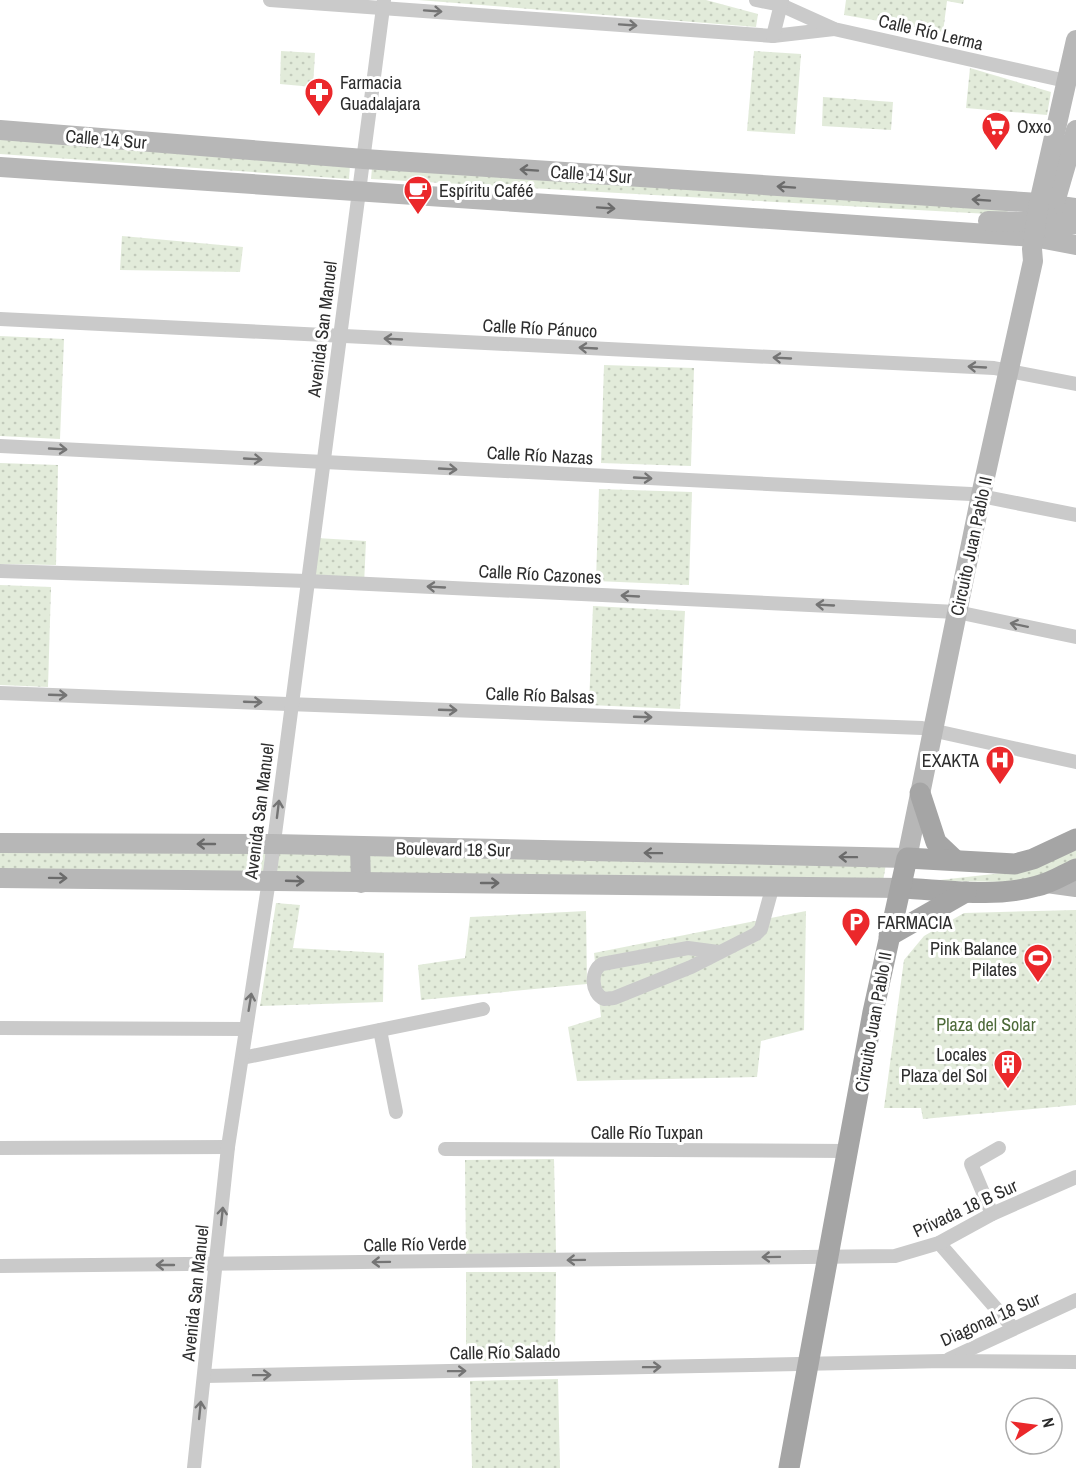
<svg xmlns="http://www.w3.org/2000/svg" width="1076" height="1468" font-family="'Archivo Narrow',sans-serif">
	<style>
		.park { fill: url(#park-dots) }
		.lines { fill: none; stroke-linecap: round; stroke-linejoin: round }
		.street { stroke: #cacaca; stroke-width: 14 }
		.secondary { stroke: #b7b7b7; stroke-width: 20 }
		.primary { stroke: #a5a5a5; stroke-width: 21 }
		.oneway { stroke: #747474 }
		.oneway2 { stroke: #6b6b6b }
		.labels { text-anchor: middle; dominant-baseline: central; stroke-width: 6; stroke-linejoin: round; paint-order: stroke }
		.street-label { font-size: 18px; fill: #2d2d2d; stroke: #fff }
		.poi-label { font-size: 18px; fill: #2d2d2d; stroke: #fff; text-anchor: start }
		.park-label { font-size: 18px; fill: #4d6a39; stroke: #fff }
	</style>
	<defs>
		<pattern id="park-dots" width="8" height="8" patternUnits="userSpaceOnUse" patternTransform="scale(1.5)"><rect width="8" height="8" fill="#e2ebda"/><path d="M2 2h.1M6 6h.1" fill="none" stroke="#c2cabb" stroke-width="1.8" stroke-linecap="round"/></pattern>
	</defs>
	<rect width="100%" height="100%" fill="#fff"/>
	<!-- park -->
	<g class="park">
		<polygon points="418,0 706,0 758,14 756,27"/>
		<polygon points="846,0 964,0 963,4 947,1 943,32 844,15"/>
		<polygon points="281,51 315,53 313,87 280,84"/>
		<polygon points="754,51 801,54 795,134 747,131"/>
		<polygon points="970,68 1051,92 1047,115 966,108"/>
		<polygon points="823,97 893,102 891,130 822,126"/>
		<polygon points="0,139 350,165 349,179 0,154"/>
		<polygon points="372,168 1008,209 1007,215 371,179"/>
		<polygon points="122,236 243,247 240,272 120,270"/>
		<polygon points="0,336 64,339 60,439 0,436"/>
		<polygon points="604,365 694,368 691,466 601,463"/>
		<polygon points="0,463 58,465 56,565 0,564"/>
		<polygon points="599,489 692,492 689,585 596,581"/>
		<polygon points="317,538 366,541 364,585 315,581"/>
		<polygon points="0,585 51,587 48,687 0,685"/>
		<polygon points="593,606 685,611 680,709 589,705"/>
		<polygon points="0,843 887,858 882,887 0,878"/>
		<polygon points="1076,847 1076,861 1029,882 931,881 1028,870"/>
		<polygon points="276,903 300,905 293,948 384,953 383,1002 260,1006"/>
		<polygon points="1076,910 1076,1105 923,1119 921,1108 884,1108 904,960 924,936 964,913"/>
		<polygon points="586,911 587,984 421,1000 418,965 465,958 470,917"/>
		<polygon points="806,911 804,1030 761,1041 757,1077 577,1081 568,1027 601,1017 594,953"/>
		<polygon points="554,1159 556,1253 466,1254 465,1160"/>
		<polygon points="466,1272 556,1272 555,1361 466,1361"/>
		<polygon points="558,1379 560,1468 472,1468 470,1381"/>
	</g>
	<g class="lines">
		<!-- street -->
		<g class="street">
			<polyline points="270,0 773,36 834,29"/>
			<polyline points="756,0 781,5 834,29 1066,81"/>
			<polyline points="773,36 782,0"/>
			<polyline points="0,319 994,368 1076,384"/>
			<polyline points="0,446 971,494 1076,515"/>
			<polyline points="0,571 307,581 957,612 1076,637"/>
			<polyline points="0,693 922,728 1076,762"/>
			<path d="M718,952L688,948L602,964C590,971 591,993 604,999L614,998L691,967L756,934L761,929L773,885"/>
			<polyline points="0,1028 246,1029"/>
			<polyline points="380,1030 396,1112"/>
			<polyline points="242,1058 483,1009"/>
			<polyline points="0,1148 228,1147"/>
			<polyline points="445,1149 848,1151"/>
			<polyline points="992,1214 971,1164 999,1148"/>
			<polyline points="939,1243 1013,1328"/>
			<polyline points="0,1266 895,1256 939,1243 992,1214 1076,1177"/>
			<polyline points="949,1359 1076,1300"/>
			<polyline points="204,1376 944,1361 1076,1362"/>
			<polyline points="194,1468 228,1147 269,880 384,0"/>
		</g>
		<!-- secondary -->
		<g class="secondary">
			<polyline points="0,130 364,159 1039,203 1076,208"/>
			<polyline points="0,167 1034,237 1076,245"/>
			<polyline points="1051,216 1076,130"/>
			<polyline points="988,221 1027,222 1047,215"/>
			<polyline points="1039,230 1048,224 1076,224"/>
			<polyline points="0,843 273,844 907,858 981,495 1033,261 1032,249 1039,203 1076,40"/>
			<polyline points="360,847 361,883"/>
			<polyline points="0,878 902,888"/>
			<polyline points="1047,883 1076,887"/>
		</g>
		<!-- primary -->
		<g class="primary">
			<polyline points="920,793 936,842 955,860"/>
			<path d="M902,888C945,890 995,898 1037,886C1051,883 1063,875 1076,869"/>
			<polyline points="889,936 966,892"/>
			<polyline points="789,1468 873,1012 907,858 1015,864 1033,859 1076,839"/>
		</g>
	</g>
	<!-- one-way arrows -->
	<defs><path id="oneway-shaft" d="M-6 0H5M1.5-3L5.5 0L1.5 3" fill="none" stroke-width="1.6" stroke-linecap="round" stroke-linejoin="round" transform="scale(1.5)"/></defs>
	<g class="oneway">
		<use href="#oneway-shaft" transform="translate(433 11) rotate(4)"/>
		<use href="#oneway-shaft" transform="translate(628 25) rotate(4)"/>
		<use href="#oneway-shaft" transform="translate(393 339) rotate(-177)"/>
		<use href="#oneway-shaft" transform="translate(588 348) rotate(-177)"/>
		<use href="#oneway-shaft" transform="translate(782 358) rotate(-177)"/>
		<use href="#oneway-shaft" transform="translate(977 367) rotate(-177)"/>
		<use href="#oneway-shaft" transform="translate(58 449) rotate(3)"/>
		<use href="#oneway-shaft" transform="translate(253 459) rotate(3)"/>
		<use href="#oneway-shaft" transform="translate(448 469) rotate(3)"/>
		<use href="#oneway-shaft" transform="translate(643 478) rotate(3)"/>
		<use href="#oneway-shaft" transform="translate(436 587) rotate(-177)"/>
		<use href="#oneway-shaft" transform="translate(630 596) rotate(-177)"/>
		<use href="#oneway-shaft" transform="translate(825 605) rotate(-177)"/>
		<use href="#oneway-shaft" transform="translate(1019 625) rotate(-168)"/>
		<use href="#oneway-shaft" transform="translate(58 695) rotate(2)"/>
		<use href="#oneway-shaft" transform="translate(253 702) rotate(2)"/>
		<use href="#oneway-shaft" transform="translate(448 710) rotate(2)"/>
		<use href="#oneway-shaft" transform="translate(643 717) rotate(2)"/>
		<use href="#oneway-shaft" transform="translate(278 809) rotate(-83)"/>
		<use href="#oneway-shaft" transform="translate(250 1002) rotate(-81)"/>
		<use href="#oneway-shaft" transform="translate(222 1216) rotate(-84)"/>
		<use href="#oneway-shaft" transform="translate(771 1257) rotate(179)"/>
		<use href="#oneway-shaft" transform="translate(576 1260) rotate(179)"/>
		<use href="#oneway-shaft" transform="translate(381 1262) rotate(179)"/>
		<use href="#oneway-shaft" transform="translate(165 1265) rotate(180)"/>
		<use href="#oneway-shaft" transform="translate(652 1367) rotate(-1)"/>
		<use href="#oneway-shaft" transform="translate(457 1371) rotate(-1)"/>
		<use href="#oneway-shaft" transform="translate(262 1375) rotate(-1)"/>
		<use href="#oneway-shaft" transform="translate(200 1410) rotate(-84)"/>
	</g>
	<g class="oneway2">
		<use href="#oneway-shaft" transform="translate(529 170) rotate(-176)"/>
		<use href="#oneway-shaft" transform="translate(786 187) rotate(-176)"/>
		<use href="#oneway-shaft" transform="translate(981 200) rotate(-176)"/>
		<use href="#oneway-shaft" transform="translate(606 208) rotate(4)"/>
		<use href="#oneway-shaft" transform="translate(206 844) rotate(-180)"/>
		<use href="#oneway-shaft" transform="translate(653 853) rotate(-179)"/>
		<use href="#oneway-shaft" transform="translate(848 857) rotate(-179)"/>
		<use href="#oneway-shaft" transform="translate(58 878) rotate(1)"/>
		<use href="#oneway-shaft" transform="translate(295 881) rotate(2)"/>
		<use href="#oneway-shaft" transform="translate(490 883)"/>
	</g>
	<!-- icons -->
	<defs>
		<g id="pharmacy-pin" transform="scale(1.5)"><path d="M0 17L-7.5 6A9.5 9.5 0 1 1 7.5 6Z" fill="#eb282b" stroke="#fff"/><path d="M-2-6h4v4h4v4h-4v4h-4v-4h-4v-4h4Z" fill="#fff"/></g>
		<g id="supermarket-pin" transform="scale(1.5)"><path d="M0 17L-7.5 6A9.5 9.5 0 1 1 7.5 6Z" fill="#eb282b" stroke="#fff"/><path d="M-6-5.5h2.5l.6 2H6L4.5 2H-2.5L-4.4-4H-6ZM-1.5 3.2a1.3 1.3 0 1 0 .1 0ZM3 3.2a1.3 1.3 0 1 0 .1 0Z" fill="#fff"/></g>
		<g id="cafe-pin" transform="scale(1.5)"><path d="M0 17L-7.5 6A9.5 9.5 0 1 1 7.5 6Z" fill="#eb282b" stroke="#fff"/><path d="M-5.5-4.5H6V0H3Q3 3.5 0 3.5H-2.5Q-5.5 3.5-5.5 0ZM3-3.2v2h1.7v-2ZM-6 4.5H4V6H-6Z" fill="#fff"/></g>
		<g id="hospital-pin" transform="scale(1.5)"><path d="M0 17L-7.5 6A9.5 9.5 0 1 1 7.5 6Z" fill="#eb282b" stroke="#fff"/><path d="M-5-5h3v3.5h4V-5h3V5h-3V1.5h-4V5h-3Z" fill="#fff"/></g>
		<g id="parking-pin" transform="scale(1.5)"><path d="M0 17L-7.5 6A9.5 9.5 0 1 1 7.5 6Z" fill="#eb282b" stroke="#fff"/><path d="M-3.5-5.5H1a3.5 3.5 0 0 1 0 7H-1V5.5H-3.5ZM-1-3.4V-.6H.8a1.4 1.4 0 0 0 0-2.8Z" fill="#fff"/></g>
		<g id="stadium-pin" transform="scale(1.5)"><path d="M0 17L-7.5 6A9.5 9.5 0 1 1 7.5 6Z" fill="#eb282b" stroke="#fff"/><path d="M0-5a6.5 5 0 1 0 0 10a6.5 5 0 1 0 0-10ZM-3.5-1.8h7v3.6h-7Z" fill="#fff"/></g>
		<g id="building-pin" transform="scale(1.5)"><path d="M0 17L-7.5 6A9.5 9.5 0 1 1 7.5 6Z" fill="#eb282b" stroke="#fff"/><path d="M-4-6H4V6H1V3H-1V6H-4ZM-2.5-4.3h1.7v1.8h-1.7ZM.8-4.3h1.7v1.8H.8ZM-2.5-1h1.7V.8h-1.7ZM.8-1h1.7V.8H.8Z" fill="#fff"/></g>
	</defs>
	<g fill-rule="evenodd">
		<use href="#pharmacy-pin" x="319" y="92"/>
		<use href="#supermarket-pin" x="996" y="126"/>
		<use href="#cafe-pin" x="418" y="190"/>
		<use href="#hospital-pin" x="1000" y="760"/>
		<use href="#parking-pin" x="856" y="922"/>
		<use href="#stadium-pin" x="1038" y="958"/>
		<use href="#building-pin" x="1008" y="1064"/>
	</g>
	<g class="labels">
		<!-- street labels -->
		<g class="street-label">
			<text transform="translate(931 32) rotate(13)">Calle Río Lerma</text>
			<text transform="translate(106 139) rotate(5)">Calle 14 Sur</text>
			<text transform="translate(591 174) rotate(4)">Calle 14 Sur</text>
			<text transform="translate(540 328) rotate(3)">Calle Río Pánuco</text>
			<text transform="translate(322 329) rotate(-83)">Avenida San Manuel</text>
			<text transform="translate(540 455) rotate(3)">Calle Río Nazas</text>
			<text transform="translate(971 546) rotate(-78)">Circuito Juan Pablo II</text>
			<text transform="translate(540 574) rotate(3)">Calle Río Cazones</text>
			<text transform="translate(540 695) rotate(2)">Calle Río Balsas</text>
			<text transform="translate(259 811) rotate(-83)">Avenida San Manuel</text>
			<text transform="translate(453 849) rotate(1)">Boulevard 18 Sur</text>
			<text transform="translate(873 1022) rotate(-80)">Circuito Juan Pablo II</text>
			<text x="647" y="1132">Calle Río Tuxpan</text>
			<text transform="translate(965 1208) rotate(-25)">Privada 18 B Sur</text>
			<text transform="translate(415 1244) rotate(-1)">Calle Río Verde</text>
			<text transform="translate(195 1293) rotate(-84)">Avenida San Manuel</text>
			<text transform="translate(990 1319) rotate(-24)">Diagonal 18 Sur</text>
			<text transform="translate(505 1352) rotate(-1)">Calle Río Salado</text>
		</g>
		<!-- poi labels -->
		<g class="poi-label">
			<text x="340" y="82">Farmacia<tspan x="340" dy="21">Guadalajara</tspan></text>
			<text x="1017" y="126">Oxxo</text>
			<text x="439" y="190">Espíritu Caféé</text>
			<text x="979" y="760" text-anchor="end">EXAKTA</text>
			<text x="877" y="922">FARMACIA</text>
			<text x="1017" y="948" text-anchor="end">Pink Balance<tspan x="1017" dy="21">Pilates</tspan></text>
			<text x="987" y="1054" text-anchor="end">Locales<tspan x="987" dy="21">Plaza del Sol</tspan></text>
		</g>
		<!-- park labels -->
		<g class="park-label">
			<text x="986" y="1024">Plaza del Solar</text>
		</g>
	</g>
	<!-- north arrow -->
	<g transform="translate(1034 1426) rotate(77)"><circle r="28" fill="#ffffff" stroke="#ababab" stroke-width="1.5"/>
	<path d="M0-4.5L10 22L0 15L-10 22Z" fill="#eb282b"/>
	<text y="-9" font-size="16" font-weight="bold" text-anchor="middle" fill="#2d2d2d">N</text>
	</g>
</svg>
